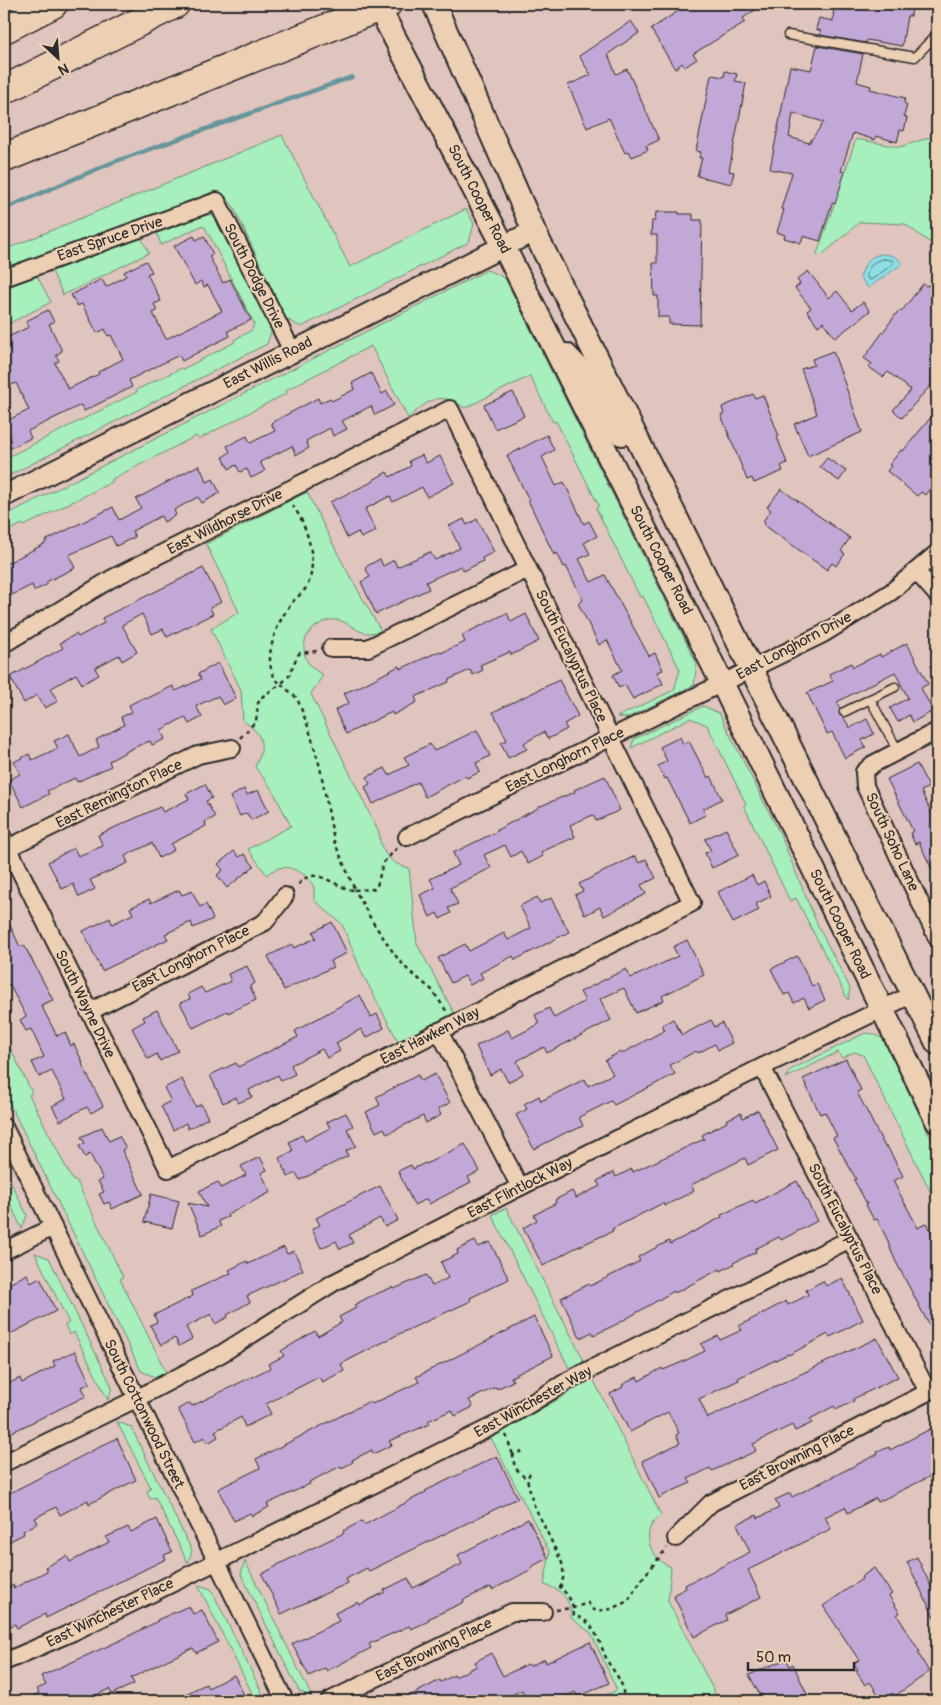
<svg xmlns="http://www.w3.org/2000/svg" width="941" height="1705" font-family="Pangolin,sans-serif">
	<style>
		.green { fill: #a7efbc; stroke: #698d74 }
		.water { fill: #8ddee5; stroke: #66969b }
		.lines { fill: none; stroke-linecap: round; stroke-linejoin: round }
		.shore { stroke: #527375; stroke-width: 1 }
		.stream { stroke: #66969b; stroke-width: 4.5 }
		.building { fill: #c2a8d6; stroke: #2b2b2b; fill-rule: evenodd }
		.service-casing { stroke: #2b2b2b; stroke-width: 11 }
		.minor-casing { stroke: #2b2b2b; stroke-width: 20 }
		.tertiary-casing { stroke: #2b2b2b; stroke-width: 24 }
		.secondary-casing { stroke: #2b2b2b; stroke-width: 26 }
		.motorway-casing { stroke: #2b2b2b; stroke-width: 31 }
		.path { stroke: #2b2b2b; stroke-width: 2.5; stroke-dasharray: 4 4; stroke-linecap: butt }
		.service { stroke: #edd0b4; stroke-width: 8 }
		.minor { stroke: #edd0b4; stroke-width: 16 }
		.tertiary { stroke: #edd0b4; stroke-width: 20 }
		.secondary { stroke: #edd0b4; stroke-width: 22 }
		.motorway { stroke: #edd0b4; stroke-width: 28 }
		.labels { text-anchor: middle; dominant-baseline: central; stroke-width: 4; stroke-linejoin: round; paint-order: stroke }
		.street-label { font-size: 15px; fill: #2b2b2b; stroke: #edd0b4 }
	</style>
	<rect width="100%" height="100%" fill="#e0c4be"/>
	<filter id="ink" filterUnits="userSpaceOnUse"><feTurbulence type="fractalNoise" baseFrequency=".02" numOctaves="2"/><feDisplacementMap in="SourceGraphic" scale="10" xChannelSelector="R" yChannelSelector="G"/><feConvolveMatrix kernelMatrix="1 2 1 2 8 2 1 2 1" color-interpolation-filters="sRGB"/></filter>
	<g filter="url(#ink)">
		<!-- green -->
		<g class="green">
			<path d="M282,135L350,267L466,209L474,224L469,242L301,327L286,319L233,206C227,198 224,194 214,191L194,201L4,270V250Z"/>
			<polygon points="937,135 937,240 929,242 905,224 860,222 822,255 817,254 856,139 900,147"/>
			<polygon points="209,214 216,217 273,326 267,344 4,478 4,459 137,392 136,390 182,368 183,369 235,342 234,340 252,330 254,323 205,227 201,226 161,245 157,233"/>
			<polygon points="141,238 149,253 63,295 52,271"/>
			<path d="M487,270L505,278L697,664L694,685L627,718L617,717L674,690L680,670L643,596L640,597L596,508L599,506L556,421L553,422L530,376L465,408C439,390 429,400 408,418L371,346L286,390L287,393L199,439L196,436L112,479V482L24,526L22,524L4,533V516Z"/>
			<polygon points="37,276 51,302 8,324 4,316 4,288"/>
			<path d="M307,492L342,562L381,631C377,632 373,633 369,633C359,633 353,626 344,622C331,616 318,623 309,633C304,640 303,647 305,655C307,665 315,670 323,675L311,694L379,833C380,852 390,864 409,868L417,944L454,1013L398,1041L362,973L342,924L314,900C314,897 314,891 314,888C310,874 287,862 274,870C271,871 269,873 267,875L248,849L291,826L272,789L255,767C266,746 263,733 243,721L241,690L211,629L239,612L206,544Z"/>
			<polygon points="703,706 719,713 780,834 818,926 850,988 848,1000 796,898 790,901 744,806 746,804 707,725 690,718 631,748 634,739"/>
			<polygon points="865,1033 874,1034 883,1039 937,1151 937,1205 863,1055 854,1052 842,1058 838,1052 786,1078 790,1070"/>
			<polygon points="4,1035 32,1093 29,1095 73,1181 76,1180 123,1277 120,1279 166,1372 155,1377 141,1371 4,1092"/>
			<polygon points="4,1169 27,1215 22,1229 4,1191"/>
			<polygon points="506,1208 584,1361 569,1368 492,1215"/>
			<polygon points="35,1253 49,1258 112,1387 108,1400 74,1332 70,1335 65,1325 69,1323"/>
			<path d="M593,1379L661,1515C658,1518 654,1521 652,1524C642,1541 655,1561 671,1567L668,1601L719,1701H595L617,1690L591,1633L571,1618C571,1600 562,1589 544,1585L550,1553L491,1438Z"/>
			<polygon points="117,1422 131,1427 192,1551 188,1563 155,1497 150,1499 147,1491 151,1488"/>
			<polygon points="245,1561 312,1697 299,1691 241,1574"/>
			<polygon points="198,1585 211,1589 266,1701 256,1701"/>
		</g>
		<!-- water -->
		<path class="water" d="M883,254C892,255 898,256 902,264L868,288L860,277C866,263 867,256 883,254Z"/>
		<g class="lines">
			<!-- shore -->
			<path class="shore" d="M884,259L892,260L893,264L871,280L868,279L866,275C870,266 873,260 884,259Z"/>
			<!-- stream -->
			<polyline class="stream" points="4,209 111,163 352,77"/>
		</g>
		<!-- building -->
		<g class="building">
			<polygon points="689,4 764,4 743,18 745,22 693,54 697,59 685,67 682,63 675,69 651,29"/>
			<polygon points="834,4 912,4 911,16 907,16 902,46 867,40 866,43 820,35 821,31 816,29 819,18 833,21"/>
			<polygon points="631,21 639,33 608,54 616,74 627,69 659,140 646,146 648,150 632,157 629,151 625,153 609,118 587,128 568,85 591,75 579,56"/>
			<path d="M817,46L863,54L857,82L871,86L870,89L905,98L904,103L907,105L904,116L907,118L904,131L900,130L897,142L876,136L875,140L853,133L841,171L845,172L835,204L832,203L820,241L803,236L801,243L784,238L785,235L777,232L784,210L781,209L792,173L770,169L790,66L811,70ZM793,113L824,122L809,143L789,137Z"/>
			<polygon points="725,71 737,74 735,81 746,83 729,171 734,172 731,184 697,176 702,158 699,158 701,152 696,151 711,75 724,77"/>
			<polygon points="656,212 679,212 679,214 693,214 693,220 702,220 700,325 669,324 669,317 658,317 658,296 654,296 653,263 657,263 657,235 651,235 652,221 655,221"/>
			<polygon points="194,236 196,240 204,236 213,254 209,256 223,283 230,279 251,320 228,331 230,336 208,347 182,361 179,355 129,380 132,387 84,411 81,405 28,431 31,438 4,451 4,422 29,410 16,383 7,387 4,380 4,339 29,327 26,321 48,310 54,322 49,324 62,351 56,355 59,361 55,363 68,389 99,374 98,372 123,359 111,335 108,336 105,329 97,333 82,304 77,306 71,295 102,279 106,287 126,276 124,272 146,261 152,272 147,274 161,301 154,304 157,311 153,313 166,339 222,311 208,285 204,287 201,281 195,285 174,246"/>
			<polygon points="808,271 829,298 837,291 852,310 863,302 870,311 835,338 823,322 818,326 807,311 811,308 795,288 800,284 797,280"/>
			<polygon points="923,284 927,286 930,284 937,289 937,378 902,418 893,410 911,390 888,372 883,377 869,367 872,364 864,358 899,310 901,312"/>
			<polygon points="833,351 862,432 808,456 794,424 817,414 801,369 814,365 812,359"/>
			<polygon points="371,373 382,394 387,391 394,405 375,415 371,406 342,421 347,429 333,436 330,428 306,441 309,448 296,455 292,446 260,462 265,471 251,478 247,469 240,472 236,465 229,469 223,457 230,452 227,446 247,436 250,443 275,431 271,423 318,398 320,403 330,398 332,401 355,389 352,383"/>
			<polygon points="513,392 524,416 495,429 484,405"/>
			<polygon points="753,394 755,398 763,395 779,436 777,437 787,463 781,466 783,471 754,483 752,478 747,480 721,415 724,414 722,407"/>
			<polygon points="937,410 937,480 925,495 921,492 917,496 887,471 891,466 889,465 901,450 903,451"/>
			<polygon points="547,435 554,450 542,457 556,486 564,482 584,524 589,521 597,536 584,543 590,554 579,559 591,582 605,575 649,656 655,653 663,670 657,672 663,684 633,699 625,685 619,688 613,675 622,670 607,640 599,645 578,603 583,600 566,566 564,567 557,553 554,555 528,500 529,500 507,456"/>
			<polygon points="422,455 426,463 440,456 454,483 427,497 422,487 393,502 390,496 365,509 376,531 361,538 358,532 347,538 330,502 374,481 373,480 387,472 390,477 411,466 409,461"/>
			<polygon points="827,458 846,471 839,481 820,467"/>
			<polygon points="199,465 207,482 213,479 220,493 202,503 198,497 174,510 176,515 164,522 161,516 132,531 135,537 116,546 111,536 69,555 75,568 46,582 48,584 34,591 32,585 4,599 4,565 46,543 45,541 113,507 119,520 141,508 136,499"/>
			<polygon points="781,489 850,538 841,551 845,554 836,566 832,563 827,570 764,525 765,523 763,521 771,510 767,507"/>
			<polygon points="464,519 467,525 477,519 494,552 482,558 483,561 464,571 461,566 426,582 429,589 376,614 361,582 370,577 365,567 380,559 383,566 394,560 397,567 430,552 435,560 460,548 449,526"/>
			<polygon points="203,568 221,602 210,608 213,614 167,637 163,629 152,634 142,614 122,625 137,652 122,661 119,655 95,668 99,675 82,684 76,674 50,689 58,701 45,708 37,695 24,703 10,677 63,648 60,643 76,634 78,637 104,623 102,618"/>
			<polygon points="507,613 511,622 526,614 539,641 511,655 510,652 480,665 483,670 473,675 470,670 448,680 449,682 415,697 417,702 393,715 392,712 346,734 335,710 349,703 344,693 359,687 399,666 400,669 440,651 441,653 465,642 462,635"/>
			<polygon points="907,643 928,684 921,688 933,711 913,722 909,715 898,722 890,708 908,698 895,672 864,688 837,702 840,708 839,714 844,718 850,728 867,719 874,734 862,740 866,747 845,758 832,732 827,734 807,693 833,681 829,674 851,663 853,667 880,654 881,657"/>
			<polygon points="218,663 236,698 223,705 218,696 196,706 202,717 189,724 185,717 161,730 165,739 152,745 150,741 135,747 109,761 111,766 77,782 75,778 47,791 49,794 23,807 9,780 20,774 14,762 29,754 32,760 58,748 54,741 69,734 80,757 99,747 96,740 124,725 121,717 132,712 129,705 145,697 146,699 173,686 176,691 201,679 198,674"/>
			<polygon points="559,680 578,716 564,724 567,729 548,739 544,732 524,743 527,749 508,758 501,743 507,740 493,712"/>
			<polygon points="477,730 490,756 476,763 480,772 467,778 465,776 425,797 418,782 373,804 365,787 370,784 367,777 385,768 389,775 409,765 404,757 430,744 434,751"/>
			<polygon points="680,737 683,744 689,741 708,778 711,776 722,799 703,809 705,815 690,823 667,778 665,779 658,766 667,761 660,747"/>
			<polygon points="917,764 929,787 921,791 937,825 937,880 919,842 915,844 910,833 913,831 887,779"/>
			<polygon points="605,776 620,810 596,821 593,815 570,825 575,837 541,852 543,856 528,864 521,851 511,857 505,845 484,855 491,868 450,888 458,904 448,908 451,913 440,919 437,913 430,917 420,895 435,888 430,879 459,865 453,853 498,831 497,830 538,808 538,807 575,792 574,790"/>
			<polygon points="205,784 212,798 206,801 215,817 205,822 206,826 171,844 174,850 159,858 152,843 125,856 128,863 90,880 95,889 79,897 73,884 62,889 48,862 74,848 78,856 103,846 98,835 160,807 163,812 189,799 186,794"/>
			<polygon points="244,789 247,795 258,790 269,811 251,820 247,813 240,816 230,797"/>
			<polygon points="726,829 739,855 712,868 705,853 711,851 705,839"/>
			<polygon points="234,851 239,857 244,854 254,866 227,888 217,875 223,870 218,864"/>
			<polygon points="635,856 639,863 646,859 656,878 641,885 646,894 604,916 600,907 585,915 575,895 583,891 579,884"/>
			<polygon points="752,875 757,885 764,881 771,896 756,904 759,910 733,923 718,892"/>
			<polygon points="179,890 182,895 192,891 200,907 206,904 213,919 193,928 191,922 165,934 168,939 102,971 83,931 110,918 112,924 133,914 130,908 149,899 151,903"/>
			<polygon points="537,897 540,903 551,898 569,932 515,960 513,956 480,973 483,978 470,985 465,976 451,983 438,958 465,944 469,951 504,933 508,940 531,928 520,906"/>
			<polygon points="4,912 20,947 24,945 53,1000 41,1005 57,1036 65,1032 71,1046 74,1044 83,1063 82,1064 103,1106 91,1113 87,1107 60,1121 52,1106 66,1099 52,1071 39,1077 32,1062 44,1057 31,1029 26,1031 20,1020 26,1016 9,984 4,987"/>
			<polygon points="332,922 347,953 330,961 333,967 284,990 268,956 292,944 294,948 316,938 313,932"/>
			<polygon points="687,940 704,975 662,996 664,1000 636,1013 624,988 600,999 611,1020 547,1053 544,1047 517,1061 523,1074 508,1082 501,1069 490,1075 476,1046 508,1030 512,1038 539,1024 535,1015 549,1008 554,1018 585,1001 580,992 626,969 631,978 659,965 678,956 673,947"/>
			<polygon points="797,956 812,986 817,984 825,1000 809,1008 804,998 794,1003 789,993 784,995 771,969"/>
			<polygon points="247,966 255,983 250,986 256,1000 228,1013 227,1011 193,1028 180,1003 190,999 188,994 201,987 205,993 231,981 228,974"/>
			<polygon points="360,995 371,1017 377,1014 384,1028 366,1038 361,1029 336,1043 340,1051 327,1058 322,1049 291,1065 295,1074 281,1081 278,1075 249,1090 252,1097 238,1103 236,1097 223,1103 210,1075 236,1063 238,1067 298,1037 295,1031"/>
			<polygon points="157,1010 178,1051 160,1061 157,1054 148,1059 132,1028 145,1021 143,1017"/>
			<polygon points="673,1019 682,1035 711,1020 715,1027 722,1023 732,1043 718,1050 715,1044 698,1053 696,1051 670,1065 675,1074 614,1105 611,1101 579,1117 583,1126 570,1132 569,1131 534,1149 516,1115 527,1109 524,1104 539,1096 541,1101 585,1079 588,1086 613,1074 605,1060 620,1052 621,1054 665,1030 662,1025"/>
			<polygon points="846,1059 861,1090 857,1092 885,1147 887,1146 903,1176 893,1181 918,1228 927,1223 937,1244 937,1340 895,1260 888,1243 889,1243 877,1219 874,1220 866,1205 867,1204 854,1180 856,1179 833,1138 837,1136 825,1112 820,1114 803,1079"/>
			<polygon points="435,1074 450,1103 438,1109 441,1115 426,1123 423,1116 387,1134 384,1128 376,1132 366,1112 380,1105 376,1097 418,1075 421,1081"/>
			<polygon points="182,1079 196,1107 201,1104 208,1118 188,1129 186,1123 173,1130 161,1106 171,1101 164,1088"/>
			<polygon points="758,1110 778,1150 748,1165 745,1158 691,1185 694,1191 664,1206 663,1203 612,1229 613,1231 573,1249 543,1266 523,1228 537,1220 534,1215 556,1203 555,1200 572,1191 576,1198 600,1186 597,1181 614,1172 616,1177 632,1169 633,1172 704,1139 702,1135 727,1122 726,1120 741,1113 743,1118"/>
			<polygon points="346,1113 353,1126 347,1129 356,1146 346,1151 348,1156 300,1180 296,1173 288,1177 279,1158 293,1151 289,1142 302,1135 305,1141 330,1128 327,1122"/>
			<polygon points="102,1127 109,1141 119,1136 126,1148 122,1150 143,1194 112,1209 109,1202 104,1204 99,1194 104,1192 98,1181 103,1179 90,1154 85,1157 79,1146 85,1143 81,1137"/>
			<polygon points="465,1144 480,1171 468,1177 471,1182 429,1204 427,1199 414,1205 398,1171 411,1165 413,1169 425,1163 426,1164"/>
			<polygon points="260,1157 267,1170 261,1173 271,1192 227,1215 228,1217 218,1221 221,1226 202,1235 188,1203 207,1207 199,1191 218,1182 221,1188 246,1175 241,1166"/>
			<polygon points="797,1181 817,1221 781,1240 779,1237 755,1249 756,1252 733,1263 734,1264 721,1271 720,1269 675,1293 674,1291 617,1324 594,1335 592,1332 580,1338 561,1298 589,1284 590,1286 640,1261 638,1257 669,1241 670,1244 722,1217 721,1215 753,1200 755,1203"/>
			<polygon points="380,1186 398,1220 385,1227 380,1218 349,1235 353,1243 340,1249 336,1241 321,1248 312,1229 320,1225 316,1218"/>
			<polygon points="151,1194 179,1201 172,1228 144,1222"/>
			<polygon points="475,1241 478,1247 490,1242 509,1279 470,1298 471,1301 399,1334 341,1364 344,1371 322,1382 319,1377 266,1404 271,1414 245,1427 241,1417 215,1431 218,1437 208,1443 204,1437 195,1442 178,1409 190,1403 192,1406 270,1368 268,1364 284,1356 281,1351 315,1331 318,1336 342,1322 339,1317 356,1308 354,1305 369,1297 393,1287 394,1289 426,1275 432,1286 448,1278 441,1262 458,1254 457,1250"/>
			<polygon points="284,1247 287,1254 294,1251 303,1270 247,1296 250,1302 227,1315 228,1317 215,1324 211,1314 186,1327 192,1339 179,1346 175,1338 161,1345 150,1325 157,1322 154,1315 193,1296 191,1291 231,1273 229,1270 247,1261 248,1264"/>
			<polygon points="27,1274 31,1283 40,1278 56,1311 8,1335 4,1327 4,1287"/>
			<polygon points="842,1278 863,1320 830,1337 828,1334 789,1355 788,1354 738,1378 739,1380 699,1399 708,1418 877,1338 898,1377 853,1399 854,1401 836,1410 834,1406 810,1419 812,1423 795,1431 792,1425 753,1444 756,1451 712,1471 710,1468 688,1479 691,1483 670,1492 659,1498 642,1461 680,1443 676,1435 679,1433 668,1412 630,1432 610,1394 623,1387 622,1385 637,1377 639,1381 662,1368 663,1370 680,1363 705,1351 701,1344 718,1336 720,1340 742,1330 739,1326 786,1301 788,1305 808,1295 806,1290 823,1281 826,1286"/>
			<polygon points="534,1317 553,1356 511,1377 513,1381 497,1389 496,1387 469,1400 473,1407 455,1416 452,1410 428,1421 430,1424 389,1441 392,1445 373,1454 372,1450 352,1460 353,1462 342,1468 341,1466 309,1482 310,1484 267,1504 269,1507 252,1516 250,1513 234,1521 218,1489 260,1468 256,1459 370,1401 372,1404 419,1382 416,1377"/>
			<polygon points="75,1351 90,1383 82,1387 86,1396 4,1436 4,1386 20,1378 22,1383 55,1366 53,1361"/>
			<polygon points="934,1427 937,1434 937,1473 878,1502 876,1498 848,1513 845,1507 825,1517 831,1529 748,1570 761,1597 725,1615 727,1620 694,1637 673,1595 686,1588 685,1585 750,1552 737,1524 757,1515 758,1518 779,1508 775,1500 790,1493 792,1497 878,1454 877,1452 889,1447 890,1450"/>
			<polygon points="117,1438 136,1480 89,1504 88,1500 60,1515 56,1507 35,1518 38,1523 23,1531 24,1534 4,1544 4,1496"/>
			<polygon points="497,1456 518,1498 369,1571 367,1568 346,1579 348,1583 281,1614 262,1574 277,1566 277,1565 344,1533 343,1531 362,1521 364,1525 426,1492 425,1491"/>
			<polygon points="157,1519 172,1552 164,1555 166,1559 46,1618 45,1614 17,1628 15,1624 7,1628 4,1621 4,1590 13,1585 14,1588 47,1571 45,1567 67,1556 70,1562 109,1542 106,1537 128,1527 131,1532"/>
			<polygon points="528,1519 548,1558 531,1567 532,1569 511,1580 492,1590 491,1587 463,1600 464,1602 428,1619 429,1621 411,1629 409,1626 369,1644 371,1648 327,1671 325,1668 309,1676 292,1644 339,1621 335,1613 358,1602 359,1605 385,1592 384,1590 408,1578 413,1588 462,1564 458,1555"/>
			<polygon points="917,1557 937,1599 937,1623 907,1562"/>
			<polygon points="874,1568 892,1594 889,1596 900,1613 897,1615 920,1652 918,1653 929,1672 895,1696 893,1693 882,1700 870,1682 865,1685 856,1671 858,1670 854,1663 859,1660 823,1606 862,1579 861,1577"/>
			<polygon points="189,1606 193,1614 202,1610 218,1642 196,1653 193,1648 167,1660 131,1678 134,1684 112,1694 109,1689 84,1701 23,1701 39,1693 37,1689 46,1685 41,1676 121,1640 158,1621 157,1620"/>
			<polygon points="590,1642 609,1683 578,1697 575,1692 556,1701 527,1701 522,1690 500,1701 400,1701 440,1680 441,1682 454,1675 455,1677 477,1666 475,1662 491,1653 503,1676 528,1664 530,1666 545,1659 546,1663"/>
			<polygon points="786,1659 790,1666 793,1664 810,1701 765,1701 762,1694 760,1695 749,1675"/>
			<polygon points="234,1675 247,1701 171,1701 206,1684 208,1688"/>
		</g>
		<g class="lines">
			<!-- service casing -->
			<g class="service-casing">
				<g id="service">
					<polyline points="788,35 915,57 937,34"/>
					<polyline points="870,699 898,751"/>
					<polyline points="844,712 895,687"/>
				</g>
			</g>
			<!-- minor casing -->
			<g class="minor-casing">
				<g id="minor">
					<polyline points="4,278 217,201 292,351"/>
					<polyline points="916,571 937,595"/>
					<polyline points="4,644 111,579 450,409 692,903 168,1169 4,839"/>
					<polyline points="331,648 368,648 528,569"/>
					<polyline points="937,731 873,764 864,772 865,786 937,938"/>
					<polyline points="407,837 823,634 891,592 937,553"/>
					<polyline points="8,848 198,755 232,748"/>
					<polyline points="89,1012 265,922 285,896"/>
					<polyline points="439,1031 520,1187"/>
					<polyline points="4,1127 285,1701"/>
					<polyline points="4,1251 53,1227"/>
					<polyline points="4,1463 136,1399 221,1354 333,1283 520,1187 762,1067 913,994"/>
					<polyline points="676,1538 711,1503 928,1392 762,1067"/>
					<polyline points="4,1662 73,1632 499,1423 569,1380 850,1239"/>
					<polyline points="329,1701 512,1612 543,1612"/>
				</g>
			</g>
			<!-- tertiary casing -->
			<g class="tertiary-casing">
				<polyline id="tertiary" points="4,496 534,231"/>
			</g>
			<!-- secondary casing -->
			<g class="secondary-casing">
				<g id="secondary">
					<polyline points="377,4 503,245 722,683 937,1121"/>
					<polyline points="434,4 534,231 937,1043"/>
					<polyline points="566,355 588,378 613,425 622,434"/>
				</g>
			</g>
			<!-- motorway casing -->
			<g class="motorway-casing">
				<g id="motorway">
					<polyline points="4,29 53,4"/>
					<polyline points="4,90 175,4"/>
					<polyline points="4,158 387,4"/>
				</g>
			</g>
			<!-- path -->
			<g class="path">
				<path d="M292,505C307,523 318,562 308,584C305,592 295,598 290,605C276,624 258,667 281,684L289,676L297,656L300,653L317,651"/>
				<path d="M240,738L256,721L258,703L263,696L281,684L297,698L309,729L320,767L334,841L355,890C339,890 322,871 308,877C304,878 299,884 296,887"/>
				<polyline points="397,848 383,863 377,886 374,889 355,890 372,921 395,955 407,969 432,990 447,1012"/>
				<polyline points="506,1435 513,1455"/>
				<path d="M522,1451L513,1455C513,1467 518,1472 527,1479"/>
				<path d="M530,1473L527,1479L533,1503L562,1563C564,1573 564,1579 560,1588C570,1595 573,1605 574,1616C595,1619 600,1646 608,1662C613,1671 624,1682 623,1694C623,1695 621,1700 621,1701"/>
				<polyline points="556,1610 573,1608 588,1603 591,1608 596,1611 611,1609 628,1601 641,1580 667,1548"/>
			</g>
			<!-- service -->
			<use href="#service" class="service"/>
			<!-- minor -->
			<use href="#minor" class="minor"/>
			<!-- tertiary -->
			<use href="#tertiary" class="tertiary"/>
			<!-- secondary -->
			<use href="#secondary" class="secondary"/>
			<!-- motorway -->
			<use href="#motorway" class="motorway"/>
		</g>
	</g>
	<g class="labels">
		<!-- street labels -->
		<g class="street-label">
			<text transform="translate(479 199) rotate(63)">South Cooper Road</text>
			<text transform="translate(110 239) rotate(-19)">East Spruce Drive</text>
			<text transform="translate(254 276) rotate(63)">South Dodge Drive</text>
			<text transform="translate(268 363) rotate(-27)">East Willis Road</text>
			<text transform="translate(225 522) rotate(-27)">East Wildhorse Drive</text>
			<text transform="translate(661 560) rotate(63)">South Cooper Road</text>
			<text transform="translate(794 646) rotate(-28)">East Longhorn Drive</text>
			<text transform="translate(571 656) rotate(64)">South Eucalyptus Place</text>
			<text transform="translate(565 760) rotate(-26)">East Longhorn Place</text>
			<text transform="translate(119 794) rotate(-26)">East Remington Place</text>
			<text transform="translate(892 842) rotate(65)">South Soho Lane</text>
			<text transform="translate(840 924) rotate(64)">South Cooper Road</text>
			<text transform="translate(191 959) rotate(-27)">East Longhorn Place</text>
			<text transform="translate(85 1004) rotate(64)">South Wayne Drive</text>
			<text transform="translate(430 1036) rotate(-27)">East Hawken Way</text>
			<text transform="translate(520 1188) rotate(-27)">East Flintlock Way</text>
			<text transform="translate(845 1229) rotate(63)">South Eucalyptus Place</text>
			<text transform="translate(533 1402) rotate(-29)">East Winchester Way</text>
			<text transform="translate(144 1414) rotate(64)">South Cottonwood Street</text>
			<text transform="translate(797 1458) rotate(-27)">East Browning Place</text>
			<text transform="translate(110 1613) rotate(-26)">East Winchester Place</text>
			<text transform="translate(434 1650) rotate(-26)">East Browning Place</text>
		</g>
	</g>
	<!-- margin -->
	<rect width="941" height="1705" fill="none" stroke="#edd0b4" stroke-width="20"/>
	<rect x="10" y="10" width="921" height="1685" fill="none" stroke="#2b2b2b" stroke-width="2" filter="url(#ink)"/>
	<!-- north arrow -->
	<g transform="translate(58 58) rotate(154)" stroke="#edd0b4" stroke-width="4" paint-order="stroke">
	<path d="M0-4L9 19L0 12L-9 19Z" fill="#2b2b2b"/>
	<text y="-8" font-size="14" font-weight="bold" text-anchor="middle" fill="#2b2b2b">N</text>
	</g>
	<!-- scale -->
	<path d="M748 1662v8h106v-8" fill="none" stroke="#2b2b2b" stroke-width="2.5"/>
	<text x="756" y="1662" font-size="15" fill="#2b2b2b" stroke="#edd0b4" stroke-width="4" paint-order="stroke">50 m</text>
</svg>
